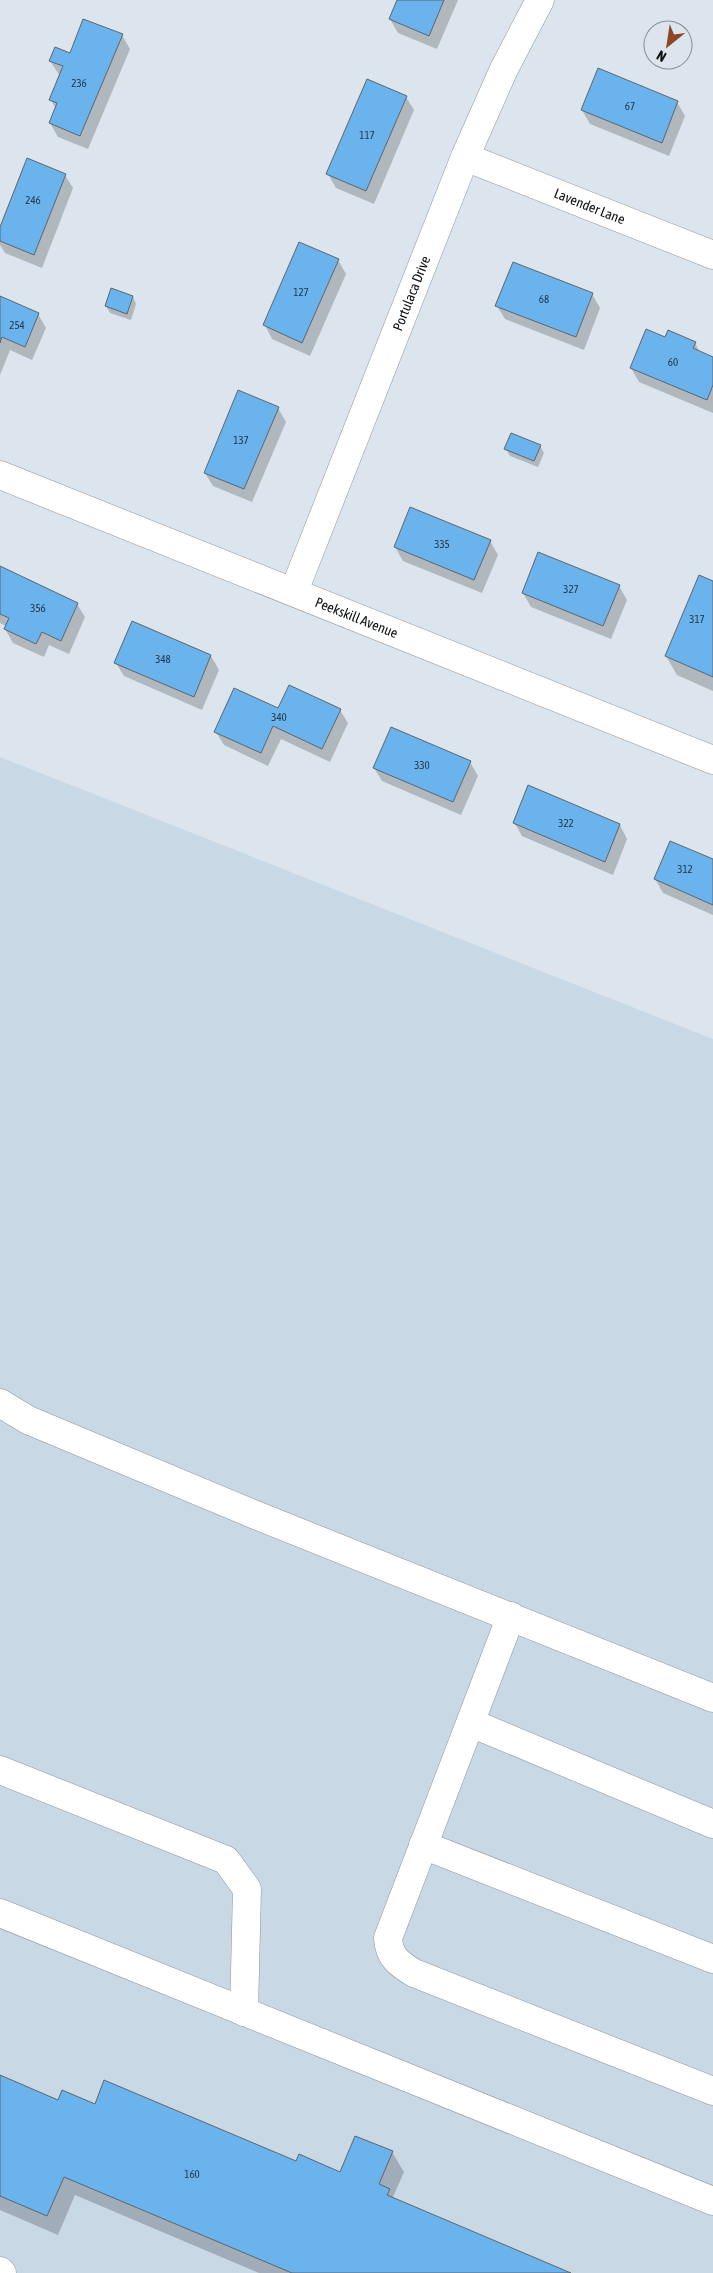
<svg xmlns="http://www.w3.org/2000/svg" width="713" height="2273" font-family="'Asap Condensed',sans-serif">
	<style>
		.built { fill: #c8d8e5 }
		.shadow { fill: #0003 }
		.building { fill: #6ab3ed; stroke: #5d656c }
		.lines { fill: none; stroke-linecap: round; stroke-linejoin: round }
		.minor-casing { stroke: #8d959d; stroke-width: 29 }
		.minor { stroke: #fff; stroke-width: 28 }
		.labels { text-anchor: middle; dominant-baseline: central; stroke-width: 5; stroke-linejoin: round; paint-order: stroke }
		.number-label { font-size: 11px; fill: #243949 }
		.street-label { font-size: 14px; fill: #0d1012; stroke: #dce5ed }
	</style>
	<rect width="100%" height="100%" fill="#dce5ed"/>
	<!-- built -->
	<polygon class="built" points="0,757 713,1039 713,2273 0,2273"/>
	<!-- shadow -->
	<g class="shadow">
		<polygon points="398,0 458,0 437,49 398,33 390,19"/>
		<polygon points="122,35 130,49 88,149 58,137 50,123 56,109 51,100 60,76 50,61"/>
		<polygon points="599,70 677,102 685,116 669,156 590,124 582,110"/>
		<polygon points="406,97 414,110 374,204 336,188 328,174"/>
		<polygon points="65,175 73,188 42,268 5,253 0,245 0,231"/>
		<polygon points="338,260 346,274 310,356 272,339 265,325"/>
		<polygon points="592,294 600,308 584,350 505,319 497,306"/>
		<polygon points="133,297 136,304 131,320 110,313 106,306"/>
		<polygon points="0,298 38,314 46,328 32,360 10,350 0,375"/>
		<polygon points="666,339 695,343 700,353 713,358 713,413 639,382 631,368"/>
		<polygon points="278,408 286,422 252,502 213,486 205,473"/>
		<polygon points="540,446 544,453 538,467 510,456 506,449"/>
		<polygon points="490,541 498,555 482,593 403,561 395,547"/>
		<polygon points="0,567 77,604 85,617 69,654 49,645 44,657 13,643 5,629 6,626 0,623"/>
		<polygon points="713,583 713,691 677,675 666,656"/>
		<polygon points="619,586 627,600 611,639 531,607 523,593"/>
		<polygon points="133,623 211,656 219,670 202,710 124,676 116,663"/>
		<polygon points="279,710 340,710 348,723 330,762 281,739 268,766 224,745 216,732"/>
		<polygon points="470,762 478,776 461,815 382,781 374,768"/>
		<polygon points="514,822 620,825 627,839 613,875 522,836"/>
		<polygon points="713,861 713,915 663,893 655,879"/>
		<polygon points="0,2077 58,2101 95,2105 341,2173 392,2152 404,2172 393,2197 394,2200 568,2273 259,2273 75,2195 58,2235 0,2210"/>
	</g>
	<!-- building -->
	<g class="building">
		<polygon points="397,0 444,0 429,36 389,19"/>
		<polygon points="83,19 123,34 80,136 49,123 57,103 49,100 63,66 49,61 55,47 70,53"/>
		<polygon points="598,68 678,101 662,143 581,110"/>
		<polygon points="367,79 407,96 366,191 326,174"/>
		<polygon points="27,158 66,174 34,255 0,241 0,227"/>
		<polygon points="299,242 339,259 302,343 263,325"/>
		<polygon points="513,262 593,293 576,337 495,306"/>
		<polygon points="111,288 133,296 127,314 105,306"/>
		<polygon points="0,296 39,313 25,347 2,337 0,343"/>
		<polygon points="646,329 665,337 668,330 696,342 693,348 713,357 713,385 707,400 630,368"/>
		<polygon points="238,390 279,407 244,489 204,473"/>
		<polygon points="511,433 541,445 534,461 504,449"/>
		<polygon points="410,507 491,540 474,580 394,547"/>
		<polygon points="538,552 620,585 603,626 522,593"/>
		<polygon points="0,566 78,603 61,641 42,632 36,644 4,629 9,618 0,614"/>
		<polygon points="699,575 713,581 713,677 665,656"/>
		<polygon points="132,621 211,655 194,697 114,663"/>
		<polygon points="289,685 341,709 322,749 273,726 261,753 214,732 234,688 278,708"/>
		<polygon points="391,727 471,761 453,802 373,768"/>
		<polygon points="528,785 620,824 605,862 513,823"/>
		<polygon points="670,841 713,859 713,905 654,879"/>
		<polygon points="0,2075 58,2100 62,2090 95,2104 104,2080 296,2161 299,2154 340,2172 355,2136 393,2151 379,2184 390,2189 387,2195 571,2273 292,2273 64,2177 47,2216 0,2196"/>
	</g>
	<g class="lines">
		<!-- minor casing -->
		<g class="minor-casing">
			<g id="minor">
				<path id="s1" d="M465,157L713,255"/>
				<path id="s2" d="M0,475L713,760"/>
				<path id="s3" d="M294,591L465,157L504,69L540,0"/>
				<polyline points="0,1403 28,1420 258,1516 713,1698"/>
				<path d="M511,1616L388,1938C389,1957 399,1964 414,1973L713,2091"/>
				<polyline points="471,1723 713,1824"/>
				<polyline points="0,1770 226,1860 247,1889 244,2012"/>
				<polyline points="423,1845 713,1959"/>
				<polyline points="0,1913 713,2201"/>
				<polyline points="0,2271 2,2273"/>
			</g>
		</g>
		<!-- minor -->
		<use href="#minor" class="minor"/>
	</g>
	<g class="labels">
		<!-- number labels -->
		<g class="number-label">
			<text x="79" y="83">236</text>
			<text x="630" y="106">67</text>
			<text x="367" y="135">117</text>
			<text x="33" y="200">246</text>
			<text x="301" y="292">127</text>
			<text x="544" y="299">68</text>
			<text x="17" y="325">254</text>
			<text x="673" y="362">60</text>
			<text x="241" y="440">137</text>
			<text x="442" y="544">335</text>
			<text x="571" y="589">327</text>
			<text x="38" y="608">356</text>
			<text x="697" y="619">317</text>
			<text x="163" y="659">348</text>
			<text x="279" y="717">340</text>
			<text x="422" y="765">330</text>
			<text x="566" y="823">322</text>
			<text x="685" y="869">312</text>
			<text x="192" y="2174">160</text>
		</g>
		<!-- street labels -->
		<g class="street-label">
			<text stroke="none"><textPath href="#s1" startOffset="134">Lavender Lane</textPath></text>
			<text stroke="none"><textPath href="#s3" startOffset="320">Portulaca Drive</textPath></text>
			<text stroke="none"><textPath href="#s2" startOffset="384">Peekskill Avenue</textPath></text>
		</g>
	</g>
	<!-- north arrow -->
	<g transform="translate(668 45) rotate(210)"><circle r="24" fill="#dce5ed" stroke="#899095"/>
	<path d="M0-4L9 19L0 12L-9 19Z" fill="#8e4624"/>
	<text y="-8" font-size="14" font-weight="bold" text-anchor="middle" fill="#0d1012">N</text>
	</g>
</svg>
